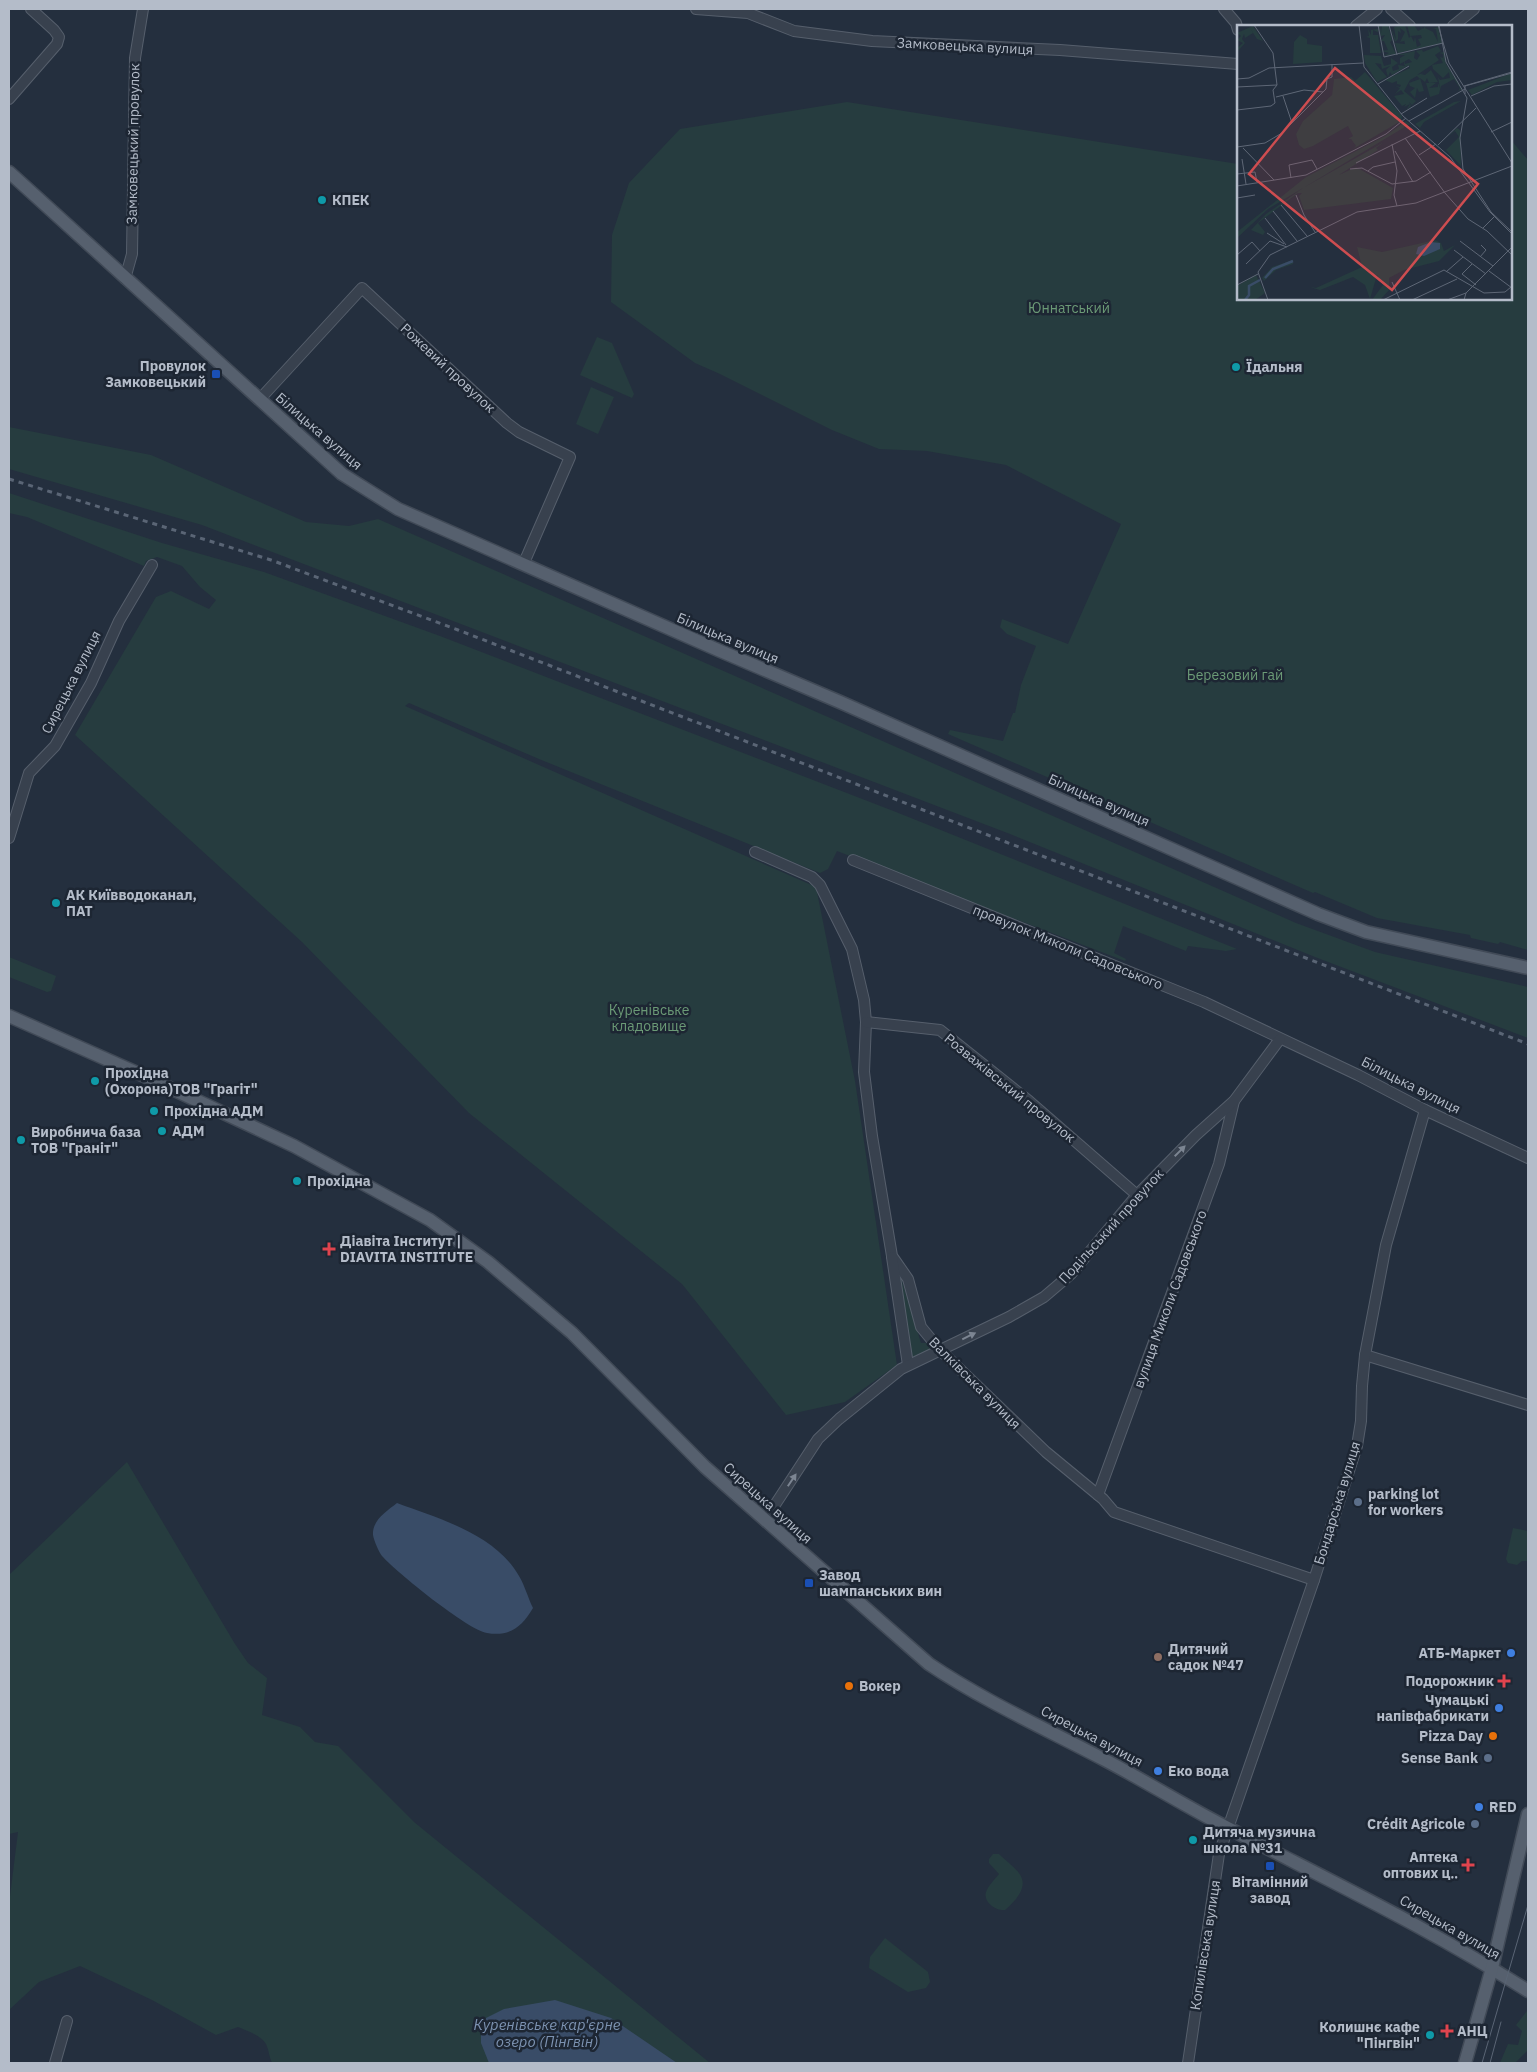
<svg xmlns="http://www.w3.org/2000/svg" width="1537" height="2072" font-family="'IBM Plex Sans',sans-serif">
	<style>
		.green { fill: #263c3f }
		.water { fill: #394c67 }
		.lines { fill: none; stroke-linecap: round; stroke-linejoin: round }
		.minor-casing { stroke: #565f6c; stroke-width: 12 }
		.major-casing { stroke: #414a57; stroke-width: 15 }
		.minor { stroke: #38414e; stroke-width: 10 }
		.major { stroke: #56606e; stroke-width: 12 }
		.tram { stroke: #5a6575; stroke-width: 1 }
		.rail { stroke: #5a6575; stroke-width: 3; stroke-dasharray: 5 5; stroke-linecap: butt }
		.oneway { fill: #7c8592 }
		.culture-dot { fill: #0f9aa8; stroke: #1d2633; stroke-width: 2 }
		.transit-dot { fill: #1a4fb4; stroke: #1d2633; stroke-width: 2 }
		.health-dot { fill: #e0444e; stroke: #1d2633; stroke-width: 2 }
		.service-dot { fill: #5c6f8a; stroke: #1d2633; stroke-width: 2 }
		.shop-dot { fill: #3f7fe0; stroke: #1d2633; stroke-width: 2 }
		.education-dot { fill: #8d6e63; stroke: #1d2633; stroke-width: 2 }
		.food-dot { fill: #e8710a; stroke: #1d2633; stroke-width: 2 }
		.labels { text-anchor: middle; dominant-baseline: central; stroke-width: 5; stroke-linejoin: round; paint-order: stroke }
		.street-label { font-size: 14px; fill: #b4bcc9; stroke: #1d2633 }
		.poi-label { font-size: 14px; font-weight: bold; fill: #b4bcc9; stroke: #1d2633; text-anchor: start }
		.park-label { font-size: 14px; fill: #6b9a76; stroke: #1d2633 }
		.water-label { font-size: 15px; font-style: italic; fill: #7c92b1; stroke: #1d2633 }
		.inset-river { fill: none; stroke: #394c67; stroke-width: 2.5 }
		.inset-road { fill: none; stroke: #5e6776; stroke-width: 1 }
		.view { fill: #ce4d50; fill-opacity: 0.15; stroke: #ce4d50; stroke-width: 2.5 }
		.inset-edge { fill: none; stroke: #b4bcc9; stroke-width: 2.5 }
	</style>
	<rect width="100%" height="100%" fill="#242f3e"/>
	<!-- green -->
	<g class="green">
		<polygon points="847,102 1238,164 1238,299 1511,299 1511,140 1528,160 1528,950 1500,942 1498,944 1471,938 1470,935 1377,918 1315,892 1313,893 948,734 950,730 1003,741 1013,713 1015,713 1021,685 1036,646 1007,634 1000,627 1002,619 1068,644 1121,524 1006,465 927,451 879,449 832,430 720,374 695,363 611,302 612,235 629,183 680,129"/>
		<polygon points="597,337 612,343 634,394 632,398 580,375"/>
		<polygon points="591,387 614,397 598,434 576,424"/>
		<polygon points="9,427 151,455 306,522 349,526 378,519 1296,923 1375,952 1528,987 1528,1038 1315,957 1010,834 202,525 9,469"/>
		<polygon points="9,493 162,543 264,572 440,636 896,812 1237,949 1226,951 1188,946 1186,951 1123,926 1114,953 1126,959 1125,961 837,851 828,869 820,873 539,759 409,703 405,706 816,887 855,1081 897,1365 845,1402 786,1415 682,1284 469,1113 302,942 75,735 156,597 171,591 209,609 216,600 200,587 182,566 157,557 146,561 144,566 27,517 9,513"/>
		<polygon points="9,957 56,976 51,991 47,992 9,977"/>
		<polygon points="898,1278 901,1278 921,1343 931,1343 933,1348 931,1353 914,1359 910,1356"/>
		<path d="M127,1462L235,1644L248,1663L267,1678L262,1715L300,1727L315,1742L338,1746L414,1822L710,2063H272C269,2057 269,2050 266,2044C261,2035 247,2031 238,2027L216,2035L152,2000L80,1966L39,1982L9,2010V1904L18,1832L9,1834V1578L10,1574Z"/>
		<polygon points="1513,1528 1528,1531 1528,1561 1522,1561 1517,1565 1508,1563 1506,1559"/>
		<path d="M993,1854H999C1014,1869 1033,1877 1016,1899C1012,1903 1009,1907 1005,1910C996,1911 983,1902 986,1892C988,1886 995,1879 999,1874L989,1863V1859Z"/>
		<polygon points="885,1938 928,1972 930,1982 926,1988 908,1992 869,1968 870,1957"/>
		<polygon points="1527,2011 1528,2013 1528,2050 1515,2063 1500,2063 1508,2044 1518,2045 1522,2031 1516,2025"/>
	</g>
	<!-- water -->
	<g class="water">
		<path d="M397,1503C440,1519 495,1534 519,1576C525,1586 528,1598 533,1608C522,1627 509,1637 487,1633C468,1630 396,1572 382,1556C379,1552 374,1541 373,1535C372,1520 387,1511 397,1503Z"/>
		<polygon points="555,2000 611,2018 677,2063 489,2063 481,2043 481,2029 486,2018 504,2009"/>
	</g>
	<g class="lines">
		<!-- minor casing -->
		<g class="minor-casing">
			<g id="minor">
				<polyline points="696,9 748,13 794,31 872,41 1060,50 1238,64"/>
				<polyline points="1224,9 1236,23 1238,30"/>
				<polyline points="1391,9 1410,26"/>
				<polyline points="1356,26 1377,9"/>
				<polyline points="1453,26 1474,9"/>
				<polyline points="9,99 57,44 59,37 54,30 31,9"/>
				<polyline points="125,279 132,254 135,58 143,9"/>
				<polyline points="259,400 362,288 507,423 519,432 570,457 523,565"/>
				<polyline points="9,838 29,773 55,746 91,683 119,621 152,565"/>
				<polyline points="755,852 812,877 820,885 852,949 864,1000 866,1022 864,1072 872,1136 892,1256 908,1279 921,1327 940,1350 1046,1452 1103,1499 1114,1512 1314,1580"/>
				<polyline points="853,860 1204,1002 1358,1075 1425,1110 1528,1158"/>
				<polyline points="866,1022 940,1030 1029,1101 1137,1195"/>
				<polyline points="892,1257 908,1365"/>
				<polyline points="1365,1355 1528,1405"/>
				<polyline points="1098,1495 1219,1164 1234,1101"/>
				<polyline points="765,1520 818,1439 839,1419 901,1369 1009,1317 1044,1297 1071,1274 1137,1195 1196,1135 1234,1101 1280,1039"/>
				<polyline points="55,2063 67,2021"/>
				<polyline points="1188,2063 1219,1854 1314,1580 1357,1446 1361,1421 1362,1386 1365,1355 1386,1245 1425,1110"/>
			</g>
		</g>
		<!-- major casing -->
		<g class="major-casing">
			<g id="major">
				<polyline points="9,172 342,474 398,509 718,650 840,702 1318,914 1366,932 1528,968"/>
				<path d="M9,1016L153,1080L294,1146L430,1220L488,1262L572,1333L705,1467L929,1664C984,1701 1046,1729 1105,1760C1147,1782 1188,1808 1230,1829C1332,1882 1431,1929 1528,1991"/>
				<polyline points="1465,2063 1492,1968 1528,1814"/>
			</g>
		</g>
		<!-- minor -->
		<use href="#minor" class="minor"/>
		<!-- major -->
		<use href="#major" class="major"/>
		<!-- tram -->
		<g class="tram">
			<polyline points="1482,2063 1528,1905"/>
			<polyline points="1490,2063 1501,2022"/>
		</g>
		<!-- rail -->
		<polyline class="rail" points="9,479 271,560 458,630 1528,1044"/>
	</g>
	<!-- one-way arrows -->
	<defs><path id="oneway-solid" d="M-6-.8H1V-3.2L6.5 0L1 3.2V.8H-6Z" transform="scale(1.25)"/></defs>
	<g class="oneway">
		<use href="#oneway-solid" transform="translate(1180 1151) rotate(-45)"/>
		<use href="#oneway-solid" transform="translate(969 1336) rotate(-26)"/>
		<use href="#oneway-solid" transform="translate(792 1480) rotate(-56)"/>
	</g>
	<!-- markers -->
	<g class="culture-dot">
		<circle cx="322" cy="200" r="5"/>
		<circle cx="1236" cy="367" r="5"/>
		<circle cx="56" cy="903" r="5"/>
		<circle cx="95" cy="1081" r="5"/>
		<circle cx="154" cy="1111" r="5"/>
		<circle cx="162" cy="1131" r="5"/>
		<circle cx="21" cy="1140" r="5"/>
		<circle cx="297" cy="1181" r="5"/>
		<circle cx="1193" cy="1840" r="5"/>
		<circle cx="1430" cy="2035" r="5"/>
	</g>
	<g class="transit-dot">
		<rect x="211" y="369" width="10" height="10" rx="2.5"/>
		<rect x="804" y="1578" width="10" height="10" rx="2.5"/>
		<rect x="1265" y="1861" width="10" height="10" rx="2.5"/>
	</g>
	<g class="health-dot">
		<path d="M326.5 1241.5h5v5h5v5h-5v5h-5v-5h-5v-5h5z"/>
		<path d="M1501.5 1673.5h5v5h5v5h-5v5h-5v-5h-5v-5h5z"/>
		<path d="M1465.5 1857.5h5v5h5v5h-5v5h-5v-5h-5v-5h5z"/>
		<path d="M1444.5 2023.5h5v5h5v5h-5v5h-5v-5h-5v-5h5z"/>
	</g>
	<g class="service-dot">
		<circle cx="1358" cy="1502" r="5"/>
		<circle cx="1488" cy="1758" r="5"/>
		<circle cx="1475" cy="1824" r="5"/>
	</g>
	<g class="shop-dot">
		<circle cx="1511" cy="1653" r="5"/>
		<circle cx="1499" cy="1708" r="5"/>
		<circle cx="1158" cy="1771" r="5"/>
		<circle cx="1479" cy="1807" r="5"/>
	</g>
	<circle class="education-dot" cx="1158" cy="1657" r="5"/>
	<g class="food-dot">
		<circle cx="849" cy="1686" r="5"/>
		<circle cx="1493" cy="1736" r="5"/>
	</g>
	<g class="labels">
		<!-- street labels -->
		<g class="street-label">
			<text transform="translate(965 46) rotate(3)">Замковецька вулиця</text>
			<text transform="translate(133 144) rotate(-89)">Замковецький провулок</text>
			<text transform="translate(448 368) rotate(43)">Рожевий провулок</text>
			<text transform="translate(319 431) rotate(41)">Білицька вулиця</text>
			<text transform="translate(728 638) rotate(23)">Білицька вулиця</text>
			<text transform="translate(71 682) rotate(-63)">Сирецька вулиця</text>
			<text transform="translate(1099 800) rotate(24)">Білицька вулиця</text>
			<text transform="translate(1068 947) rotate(22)">провулок Миколи Садовського</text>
			<text transform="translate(1411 1085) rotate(27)">Білицька вулиця</text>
			<text transform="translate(1010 1088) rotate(39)">Розважівський провулок</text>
			<text transform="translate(1111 1226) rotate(-48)">Подільський провулок</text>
			<text transform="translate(1170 1299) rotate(-70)">вулиця Миколи Садовського</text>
			<text transform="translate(975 1383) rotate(45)">Валківська вулиця</text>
			<text transform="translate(768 1503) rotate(42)">Сирецька вулиця</text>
			<text transform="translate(1337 1503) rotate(-73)">Бондарська вулиця</text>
			<text transform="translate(1092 1736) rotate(28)">Сирецька вулиця</text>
			<text transform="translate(1450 1927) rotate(30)">Сирецька вулиця</text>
			<text transform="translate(1205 1945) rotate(-81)">Копилівська вулиця</text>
		</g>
		<!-- poi labels -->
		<g class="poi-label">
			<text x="332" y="200">КПЕК</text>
			<text x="206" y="366" text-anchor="end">Провулок<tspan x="206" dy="16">Замковецький</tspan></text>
			<text x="1246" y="367">Їдальня</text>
			<text x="66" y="895">АК Київводоканал,<tspan x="66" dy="16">ПАТ</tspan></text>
			<text x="105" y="1073">Прохідна<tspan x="105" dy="16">(Охорона)ТОВ "Грагіт"</tspan></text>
			<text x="164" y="1111">Прохідна АДМ</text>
			<text x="172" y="1131">АДМ</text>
			<text x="31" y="1132">Виробнича база<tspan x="31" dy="16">ТОВ "Граніт"</tspan></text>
			<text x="307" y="1181">Прохідна</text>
			<text x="340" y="1241">Діавіта Інститут |<tspan x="340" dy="16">DIAVITA INSTITUTE</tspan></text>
			<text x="1368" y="1494">parking lot<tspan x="1368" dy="16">for workers</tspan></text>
			<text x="819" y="1575">Завод<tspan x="819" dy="16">шампанських вин</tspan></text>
			<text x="1168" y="1649">Дитячий<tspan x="1168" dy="16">садок №47</tspan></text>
			<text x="1501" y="1653" text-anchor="end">АТБ-Маркет</text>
			<text x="1494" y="1681" text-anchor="end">Подорожник</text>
			<text x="859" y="1686">Вокер</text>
			<text x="1489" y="1700" text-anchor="end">Чумацькі<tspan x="1489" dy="16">напівфабрикати</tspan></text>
			<text x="1483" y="1736" text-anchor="end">Pizza Day</text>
			<text x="1478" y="1758" text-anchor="end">Sense Bank</text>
			<text x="1168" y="1771">Еко вода</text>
			<text x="1489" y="1807">RED</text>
			<text x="1465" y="1824" text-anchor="end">Crédit Agricole</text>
			<text x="1203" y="1832">Дитяча музична<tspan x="1203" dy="16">школа №31</tspan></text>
			<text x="1458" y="1857" text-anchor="end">Аптека<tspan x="1458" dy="16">оптових ц‥</tspan></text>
			<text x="1270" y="1882" text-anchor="middle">Вітамінний<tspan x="1270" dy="16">завод</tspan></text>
			<text x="1420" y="2027" text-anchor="end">Колишнє кафе<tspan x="1420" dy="16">"Пінгвін"</tspan></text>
			<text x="1457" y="2031">АНЦ</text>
		</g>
		<!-- park labels -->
		<g class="park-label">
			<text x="1069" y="308">Юннатський</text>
			<text x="1235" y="675">Березовий гай</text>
			<text x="649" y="1010">Куренівське<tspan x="649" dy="16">кладовище</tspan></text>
		</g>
		<!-- water labels -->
		<g class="water-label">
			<text x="547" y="2024">Куренівське кар'єрне<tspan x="547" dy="17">озеро (Пінгвін)</tspan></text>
		</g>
	</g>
	<!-- overview -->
	<g transform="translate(1237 25)">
		<rect width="275" height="275" fill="#242f3e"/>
		<path d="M141,0H143L144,8L145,0H151L155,15L153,17L159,29L146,31L152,28L144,26L151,25L147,16H144L148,10L144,11ZM164,0H168L172,13L174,11L177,17L178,12L180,22L184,20L181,14L185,13L184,10L173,11L170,0H177L181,6L185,4L182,0L186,4L189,0L188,3L196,7L201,17L199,4H196L201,2L205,18L161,28L158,18L168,19L167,15V16L163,17L168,7L163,3L164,8L161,6V14L158,17L154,3L159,15L157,2ZM16,1L26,16L20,14L13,3L16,8L8,13L7,9L5,14L8,18L1,26L0,23L6,18L0,15L4,11L0,8ZM131,4L134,10V5L141,4V7L136,5V10H141L144,28H133V13L129,12L132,11ZM63,10L70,14V19L85,21V37L56,39L57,17ZM201,21L204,26L198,30L202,35L180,50L189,47L184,49L188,50L194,45L201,57L192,58L190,53L188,57L183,53L187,66L182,67L180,63L178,73L173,67L178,63L173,61L172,58L183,54L180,51L173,55L167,66L179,76L175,80L172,77L174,81L169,85L173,79L167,82L169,79L165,81L157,71L167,69L164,65L158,69L163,63L158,61L163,62L164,60L160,59V56L155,58L148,55L173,43L172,40L155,50L153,47L151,52L149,45L153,41L145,44L144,39L138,38L150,52L140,57L128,38L127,30L144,31L147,41L154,39V33L161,38L155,42L156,46L162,44L161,40L168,41L167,39L168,36V39L175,37L172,34L163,39V33L168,30H160L178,26L177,33L180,35L183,30L179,26L185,25L186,27ZM207,27L209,39L225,64L221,66L223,63L217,54L204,61L202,69L193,72L189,58H199L192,63L201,62V58L203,63L201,52L203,55L213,53L212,47L206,53L196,44L195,40L206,38L203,32L206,33V29L202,28ZM128,47L165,91L164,96L116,124L119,121L114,114H111L116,111L111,101L76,121L67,124L62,120L59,109L66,96L95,70L97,54L114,52L118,56ZM275,48V55L260,57L235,70L231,65ZM224,76L187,97L183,103L178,99L217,77ZM169,96L173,99L31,184L0,213V207L69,152L148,111ZM220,103L223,105L224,141L209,125L222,112L218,106L210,113ZM147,117L139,123L141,125L102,150L119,142L156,163L154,174L67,185L62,171L65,168H61L21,198L28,207L26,210L14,205L29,189L66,163ZM198,215L204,218L207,226L218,220L202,236L167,245L152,253V265L143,275H135L146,260L140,250L133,274L128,260L116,252L83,265L73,262L79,263L125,242L120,222L145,227ZM56,235V239L39,245L27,256L25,253L35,242ZM19,250L28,268L18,275H0V261Z" fill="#263c3f"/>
		<path d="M194,217L203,218V224L187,231L179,229L181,222Z" fill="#394c67"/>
		<path class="inset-river" d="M28,253L36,244L56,236M8,275L12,270V261L23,255"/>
		<path class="inset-road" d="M17,0L36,28L40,60M122,0L127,42L166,91L213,132L253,187L275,209M141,0L147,32L206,18M152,0L160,30M201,0L212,38L275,138M202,0L209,37L230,73L223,113L226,144L254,187L275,207M0,54L12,53L32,43L126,38M141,59L172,41M227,61L275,47M0,62L40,60M228,69V61L275,48M46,71L55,98M234,71L257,61L275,59M39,72L67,65L86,67M0,85L34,81L38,78L36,65L40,60M164,89L190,73M172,96L228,64M254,107L275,97M168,113L208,168L231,194L250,206L275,230M155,119L160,146L157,170L160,181M201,120L239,83M0,122L28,118L45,108L89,64L90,54L95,52V39M6,123L37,155M158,126L176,157M182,130L199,119M5,134L9,159M119,138L183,106M113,144L125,143L155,159L179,156L194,147M131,146L136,142L158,137M0,149L18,147L20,157M54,153L52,140L75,135L80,144M0,161L69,150L149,109L169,93M59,170L67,190L78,207M0,173L18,170M44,180L70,211M36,186L60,216M28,193L49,220M246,203L257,192M30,208L47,219M223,216L256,241M217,225L249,249M0,230L15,217L23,226M243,232L249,225L244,220M9,239L33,216L50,222M235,239L225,249L239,260M252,246L275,263M209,247L226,232M155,257L163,275M0,260L21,249M31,275L21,247L33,230L120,187L179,178L275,141M146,275L207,245L247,268L268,267L274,262M175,275L220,254M210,275L229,268M227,275L229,268L275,222"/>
		<path class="view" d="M98,43L241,159L155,265L12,149Z"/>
		<rect width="275" height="275" class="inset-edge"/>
	</g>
	<!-- border -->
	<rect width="1537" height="2072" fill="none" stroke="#b4bcc9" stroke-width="20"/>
</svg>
